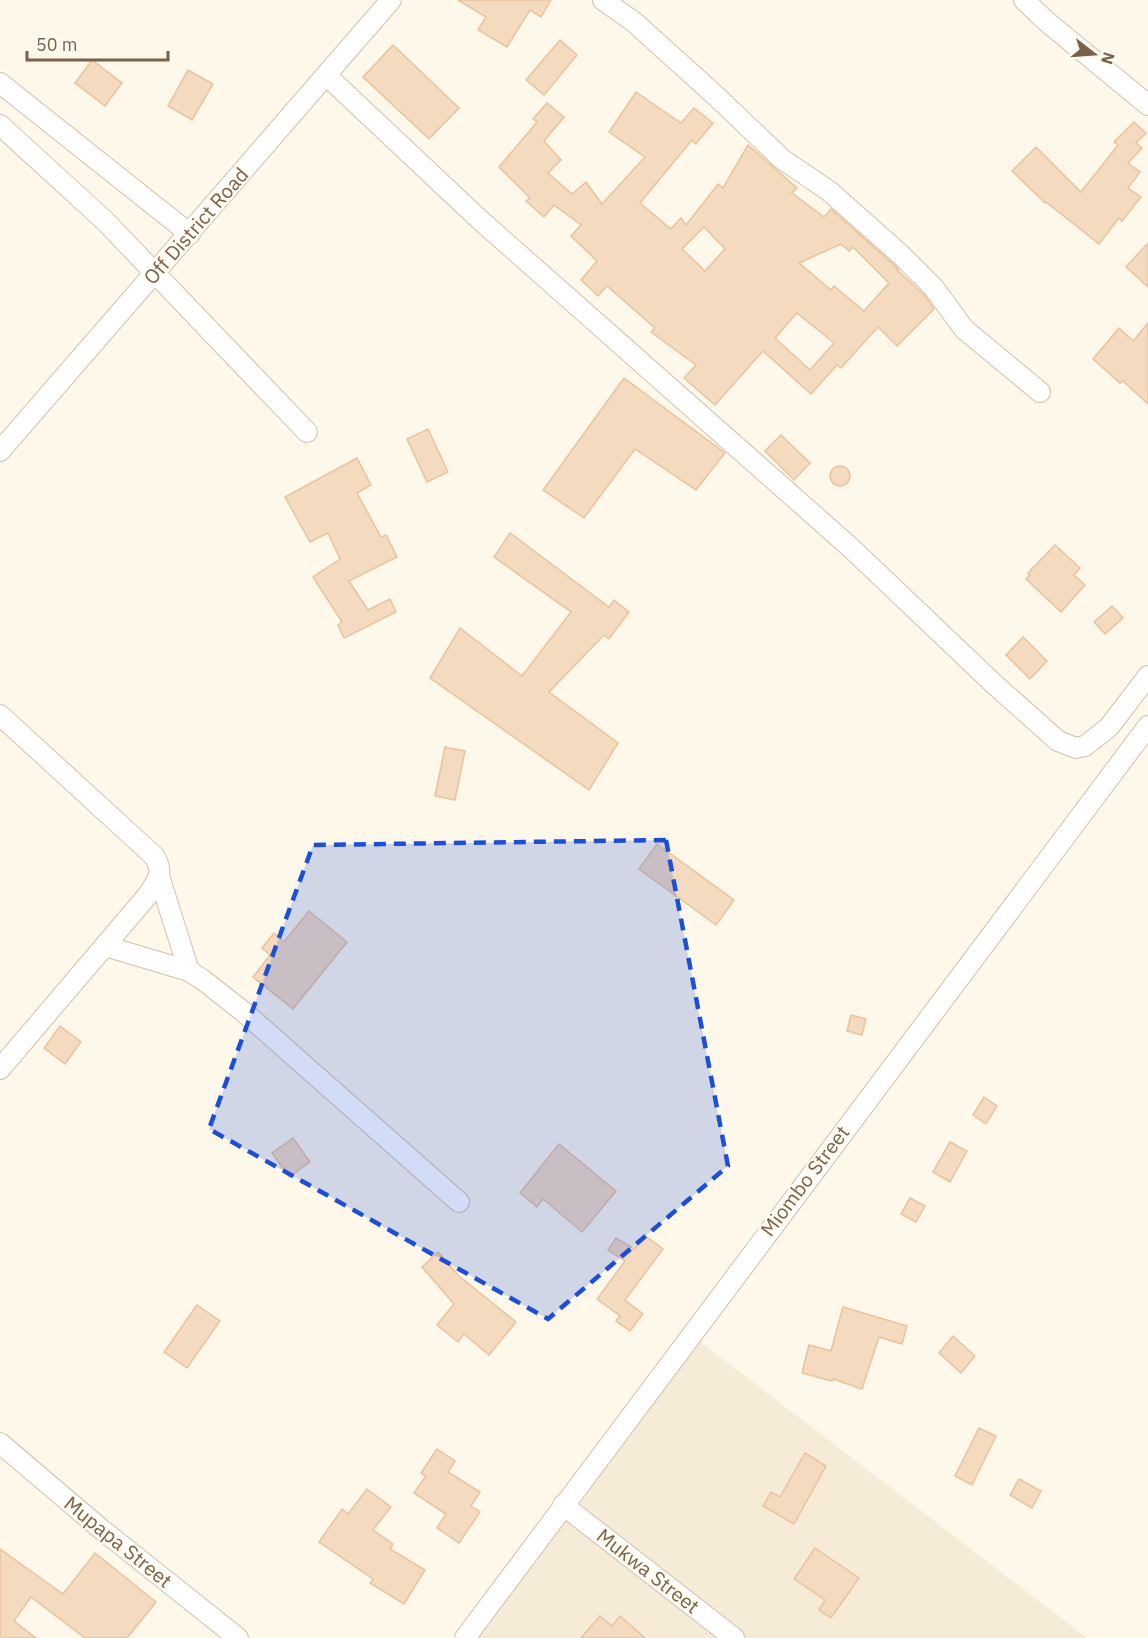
<svg xmlns="http://www.w3.org/2000/svg" width="1148" height="1638" font-family="'IBM Plex Sans',sans-serif">
<rect width="100%" height="100%" fill="#fdf8e9"/>
<path fill="#f6ebd7" d="M 693,1336 L 1087,1638 L 470,1638 Z"/>
<g fill="#f4dabf" stroke="#e8c39e" stroke-width="1.5" fill-rule="evenodd">
<path d="M 458,0 L 551,0 L 541,17 L 530,10 L 507,47 L 478,30 L 486,17 Z"/>
<path d="M 560,40 L 577,55 L 544,95 L 526,80 Z"/>
<path d="M 393,45 L 459,108 L 429,139 L 363,77 Z"/>
<path d="M 92,60 L 122,83 L 105,106 L 75,83 Z"/>
<path d="M 188,70 L 213,84 L 192,120 L 168,106 Z"/>
<path d="M 636,92 L 681,123 L 694,108 L 713,123 L 696,144 L 692,140 L 640,203 L 671,229 L 681,218 L 686,225 L 718,184 L 723,188 L 748,145 L 797,188 L 792,193 L 824,217 L 831,209 L 892,263 L 898,269 L 897,270 L 925,296 L 934,309 L 897,346 L 878,327 L 841,368 L 837,365 L 811,394 L 763,351 L 715,405 L 684,378 L 696,365 L 651,332 L 655,328 L 607,286 L 598,296 L 581,280 L 597,261 L 571,236 L 581,225 L 554,205 L 544,217 L 526,201 L 530,198 L 499,167 L 537,122 L 533,119 L 547,103 L 564,117 L 544,141 L 561,160 L 548,173 L 572,194 L 586,182 L 602,204 L 645,157 L 609,132 ZM 704,227 L 725,249 L 705,271 L 682,249 ZM 841,244 L 849,251 L 853,247 L 889,283 L 864,311 L 834,286 L 831,290 L 799,263 ZM 797,313 L 834,343 L 810,370 L 775,338 Z"/>
<path d="M 1134,122 L 1146,133 L 1136,143 L 1142,148 L 1128,163 L 1140,172 L 1128,188 L 1141,197 L 1122,221 L 1119,218 L 1099,244 L 1046,202 L 1045,203 L 1012,171 L 1036,147 L 1081,192 L 1118,145 L 1114,142 Z"/>
<path d="M 1148,243 L 1148,287 L 1126,267 Z"/>
<path d="M 1148,323 L 1148,404 L 1123,381 L 1120,383 L 1093,359 L 1119,328 L 1133,341 Z"/>
<path d="M 624,378 L 725,453 L 696,490 L 635,449 L 584,518 L 543,490 Z"/>
<path d="M 428,429 L 448,472 L 427,482 L 407,439 Z"/>
<path d="M 781,435 L 810,463 L 794,480 L 765,451 Z"/>
<path d="M 357,458 L 371,485 L 357,493 L 381,537 L 386,535 L 397,557 L 349,581 L 368,610 L 390,599 L 396,612 L 344,638 L 338,625 L 342,622 L 313,577 L 340,559 L 328,533 L 310,542 L 285,497 Z"/>
<circle cx="840" cy="476" r="10"/>
<path d="M 510,533 L 609,607 L 614,600 L 629,612 L 609,639 L 604,635 L 549,692 L 618,743 L 589,790 L 430,678 L 460,628 L 522,676 L 571,612 L 494,557 Z"/>
<path d="M 1055,545 L 1080,568 L 1074,575 L 1085,585 L 1061,612 L 1026,579 L 1030,575 L 1028,573 Z"/>
<path d="M 1112,606 L 1123,618 L 1105,634 L 1094,622 Z"/>
<path d="M 1023,637 L 1047,661 L 1030,679 L 1006,655 Z"/>
<path d="M 445,747 L 465,751 L 455,800 L 435,796 Z"/>
<path d="M 657,844 L 734,900 L 716,925 L 639,869 Z"/>
<path d="M 309,911 L 347,942 L 293,1009 L 253,977 L 270,955 L 262,948 L 274,933 L 284,942 Z"/>
<path d="M 851,1015 L 866,1019 L 862,1035 L 847,1031 Z"/>
<path d="M 60,1026 L 81,1042 L 65,1064 L 44,1048 Z"/>
<path d="M 984,1097 L 997,1106 L 986,1124 L 973,1115 Z"/>
<path d="M 293,1138 L 310,1162 L 289,1177 L 272,1153 Z"/>
<path d="M 950,1142 L 967,1151 L 950,1182 L 933,1172 Z"/>
<path d="M 559,1144 L 616,1191 L 582,1232 L 543,1199 L 537,1207 L 520,1193 Z"/>
<path d="M 910,1198 L 925,1206 L 916,1222 L 901,1214 Z"/>
<path d="M 644,1235 L 663,1249 L 625,1300 L 643,1314 L 630,1331 L 616,1321 L 620,1316 L 597,1299 L 625,1261 L 608,1250 L 616,1238 L 634,1249 Z"/>
<path d="M 438,1252 L 459,1276 L 516,1322 L 489,1355 L 464,1334 L 458,1342 L 437,1325 L 454,1304 L 422,1267 Z"/>
<path d="M 197,1305 L 220,1321 L 187,1368 L 164,1352 Z"/>
<path d="M 843,1307 L 907,1326 L 902,1344 L 879,1337 L 862,1389 L 833,1379 L 832,1381 L 802,1373 L 809,1345 L 831,1351 Z"/>
<path d="M 953,1336 L 975,1356 L 961,1373 L 939,1353 Z"/>
<path d="M 979,1428 L 996,1436 L 972,1485 L 955,1476 Z"/>
<path d="M 437,1449 L 455,1461 L 448,1472 L 480,1492 L 471,1506 L 480,1512 L 459,1543 L 437,1528 L 446,1514 L 414,1493 L 426,1476 L 421,1473 Z"/>
<path d="M 805,1453 L 826,1466 L 794,1524 L 763,1506 L 771,1492 L 780,1497 Z"/>
<path d="M 1019,1479 L 1041,1491 L 1032,1508 L 1010,1495 Z"/>
<path d="M 367,1489 L 391,1507 L 373,1530 L 393,1544 L 390,1549 L 425,1570 L 404,1604 L 370,1583 L 373,1579 L 319,1542 L 342,1509 L 348,1514 Z"/>
<path d="M 815,1548 L 859,1578 L 831,1618 L 819,1610 L 825,1600 L 794,1579 Z"/>
<path d="M 0,1549 L 63,1594 L 95,1553 L 156,1602 L 127,1638 L 85,1638 L 31,1597 L 14,1621 L 36,1638 L 0,1638 Z"/>
<path d="M 600,1616 L 612,1626 L 620,1616 L 645,1638 L 581,1638 Z"/>
</g>
<g fill="none" stroke-linecap="round" stroke-linejoin="round">
<g stroke="#d1c1ad" stroke-width="22">
<g id="minor">
<path d="M 603,0 L 634,22 L 717,97 L 782,159 L 829,191 L 900,254 L 934,288 L 964,329 L 1040,392"/>
<path d="M 1024,0 L 1046,21 L 1148,105"/>
<path d="M 326,75 L 479,219 L 851,548 L 994,684 L 1058,741 L 1076,748 L 1085,746 L 1109,727 L 1148,676"/>
<path d="M 0,83 L 190,234"/>
<path d="M 0,125 L 105,221 L 307,432"/>
<path d="M 0,451 L 391,0"/>
<path d="M 0,715 L 154,856 C 165,873 157,880 148,895 L 0,1069"/>
<path d="M 159,876 L 189,971"/>
<path d="M 105,946 L 189,971 L 203,980 L 245,1013 L 459,1202"/>
<path d="M 0,1443 L 101,1529 L 238,1638"/>
<path d="M 563,1505 L 734,1638"/>
<path d="M 465,1638 L 1148,726"/>
</g>
</g>
<use href="#minor" stroke="#fff" stroke-width="20"/>
</g>
<path fill="#1d4ed8" fill-opacity="0.2" stroke="#1d4ed8" stroke-width="4.5" stroke-dasharray="12 8" stroke-linejoin="round" d="M 666,840 L 728,1166 L 548,1319 L 209,1129 L 313,845 Z"/>
<g text-anchor="middle" stroke-width="4.5" stroke-linejoin="round" paint-order="stroke">
<g font-size="20" fill="#7a614a" stroke="#fffbf0">
<text transform="translate(196 226) rotate(-49)" y="7">Off District Road</text>
<text transform="translate(805 1181) rotate(-53)" y="7">Miombo Street</text>
<text transform="translate(118 1542) rotate(39)" y="7">Mupapa Street</text>
<text transform="translate(648 1571) rotate(38)" y="7">Mukwa Street</text>
</g>
</g>
<g transform="translate(1094 54) rotate(107)" stroke="#fffbf0" stroke-width="4.5" paint-order="stroke">
<path d="M0-4.5L10 22L0 15L-10 22Z" fill="#7a614a"/>
<text y="-9" font-size="16" font-weight="bold" text-anchor="middle" fill="#7a614a">N</text>
</g>
<path d="M27 51v9h141v-9" fill="none" stroke="#7a614a" stroke-width="3"/>
<text x="36" y="51" font-size="18" fill="#7a614a" stroke="#fffbf0" stroke-width="4.5" paint-order="stroke">50 m</text>
</svg>
